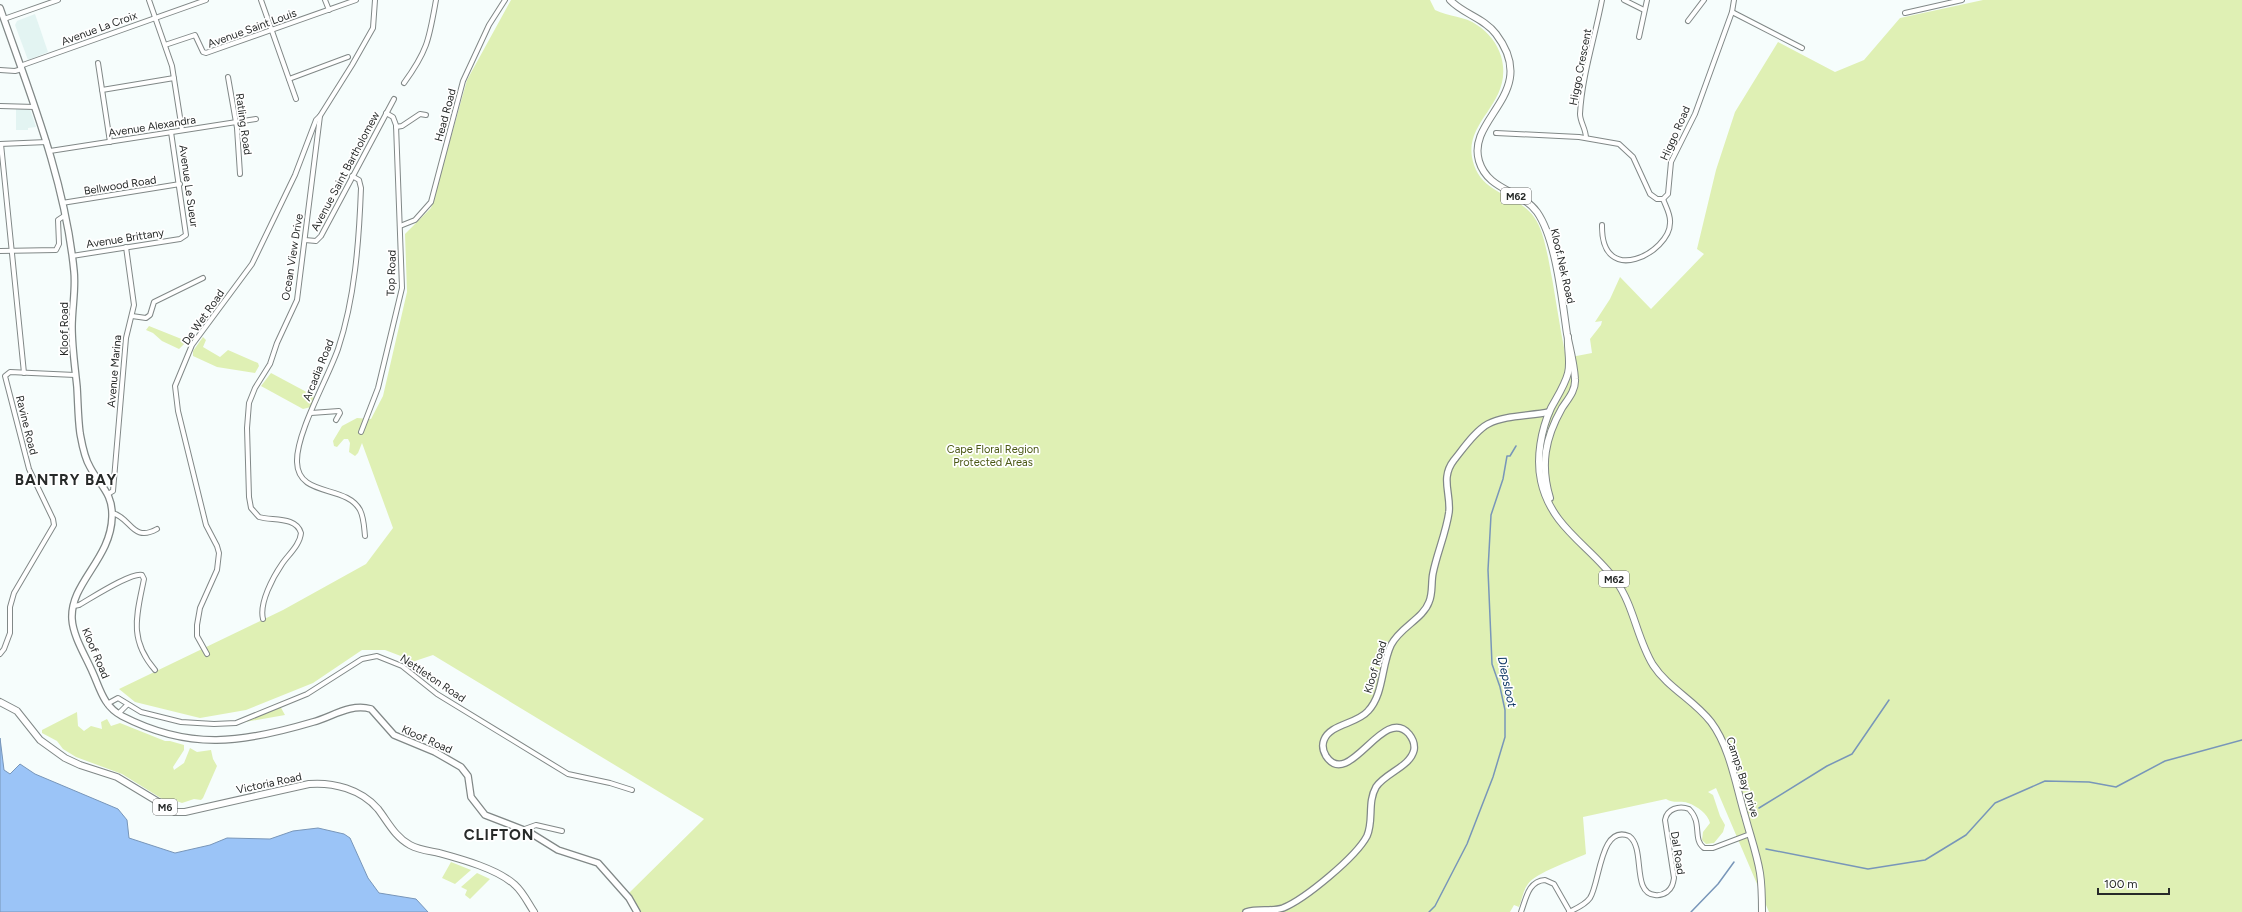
<svg xmlns="http://www.w3.org/2000/svg" width="2242" height="912" font-family="Figtree,sans-serif">
<rect width="100%" height="100%" fill="#f6fdfc"/>
<g fill="#e3f4f2">
<path d="M 35,14 L 48,52 L 28,60 L 15,25 L 17,21 Z"/>
<path d="M 16,109 L 30,109 L 36,127 L 28,128 L 28,130 L 16,130 Z"/>
</g>
<g fill="#dff0b4">
<path d="M 511,0 L 1430,0 L 1435,10 C 1449,17 1465,16 1477,25 C 1488,32 1497,43 1501,56 C 1515,105 1459,121 1474,165 C 1484,195 1518,194 1534,217 C 1542,228 1545,244 1548,257 C 1555,291 1559,325 1566,358 L 1592,353 L 1590,339 L 1601,325 L 1602,321 L 1595,322 L 1610,299 L 1620,277 L 1651,309 L 1704,254 L 1697,249 L 1716,170 L 1735,112 L 1778,42 L 1835,72 L 1864,60 L 1900,18 L 1983,0 L 2242,0 L 2242,912 L 1769,912 L 1716,788 L 1708,792 L 1713,795 L 1720,816 L 1725,825 L 1723,832 L 1714,843 L 1706,844 L 1702,840 L 1703,832 L 1710,823 C 1708,814 1697,806 1688,803 C 1680,800 1674,804 1666,799 L 1583,817 L 1586,854 C 1573,860 1535,873 1528,884 C 1523,890 1522,900 1519,907 L 1514,905 L 1510,912 L 641,912 L 629,893 L 704,819 L 433,655 L 406,664 L 406,658 L 385,650 L 362,650 L 313,683 L 246,710 L 200,718 L 135,702 L 119,689 L 283,610 L 366,564 L 393,528 L 362,443 L 358,453 L 355,456 L 349,452 L 350,443 L 348,439 L 344,439 L 337,447 L 334,446 L 333,441 L 342,426 L 357,418 L 371,419 L 383,396 L 407,292 L 405,234 L 431,208 L 467,80 Z"/>
<path d="M 149,326 L 184,340 L 185,343 L 179,349 L 162,341 L 153,333 L 146,330 Z"/>
<path d="M 203,337 L 206,340 L 203,347 L 220,357 L 228,350 L 258,363 L 259,366 L 255,373 L 217,367 L 193,356 L 193,351 Z"/>
<path d="M 271,373 L 314,396 L 311,407 L 303,409 L 261,386 Z"/>
<path d="M 280,706 L 285,715 L 245,722 Z"/>
<path d="M 77,712 L 78,726 L 84,731 L 91,726 L 102,729 L 101,722 L 107,719 L 111,726 L 120,723 L 165,741 L 170,741 L 184,745 L 184,750 L 173,767 L 174,770 L 184,763 L 190,748 L 197,752 L 211,750 L 213,759 L 217,766 L 203,798 L 201,800 L 194,799 L 182,803 L 171,799 L 164,800 L 122,774 L 76,757 L 63,749 L 57,741 L 42,733 L 42,730 Z"/>
<path d="M 451,862 L 471,870 L 455,884 L 442,878 Z"/>
<path d="M 477,873 L 490,879 L 470,899 L 465,895 L 467,890 L 461,887 Z"/>
</g>
<path fill="#9bc4f7" stroke="#7896b9" d="M 0,738 L 4,770 L 10,774 L 20,764 L 35,774 L 118,809 L 127,820 L 129,838 L 175,853 L 210,845 L 227,838 L 270,839 L 293,831 L 318,828 L 344,834 L 350,838 L 368,878 L 379,893 L 416,899 L 428,912 L 0,912 Z"/>
<g fill="none" stroke-linecap="round" stroke-linejoin="round">
<g stroke="#7896b9" stroke-width="1.5">
<path d="M 1759,808 L 1827,766 L 1852,754 L 1889,700"/>
<path d="M 1766,849 L 1868,869 L 1925,860 L 1966,835 L 1995,803 L 2045,781 L 2089,782 L 2116,787 L 2165,761 L 2242,740"/>
<path d="M 1429,912 L 1435,906 L 1467,844 L 1493,777 L 1505,737 L 1505,710 L 1500,687 L 1492,664 L 1488,570 L 1491,515 L 1503,479 L 1507,456 L 1510,456 L 1516,446"/>
<path d="M 1691,912 L 1718,884 L 1734,862"/>
</g>
<g stroke="#818887" stroke-width="6">
<g id="street">
<path d="M 149,0 L 172,66 L 182,130"/>
<path d="M 261,0 L 296,99"/>
<path d="M 325,0 L 329,10"/>
<path d="M 1624,0 L 1644,10"/>
<path d="M 1732,12 L 1802,48"/>
<path d="M 1905,13 L 1962,0"/>
<path d="M 4,19 L 58,0"/>
<path d="M 1688,21 L 1704,0"/>
<path d="M 1639,37 L 1647,0"/>
<path d="M 165,45 L 195,35 L 203,52 L 206,53 L 356,0"/>
<path d="M 98,63 L 110,142"/>
<path d="M 20,66 L 206,0"/>
<path d="M 0,70 L 15,71 L 22,69"/>
<path d="M 228,77 L 237,128 L 240,174"/>
<path d="M 289,79 L 348,57"/>
<path d="M 404,83 C 428,50 429,39 436,0"/>
<path d="M 102,90 L 174,78"/>
<path d="M 0,106 L 35,107"/>
<path d="M 396,127 L 402,126 L 420,114 L 426,115"/>
<path d="M 1496,133 L 1579,137 L 1619,144 L 1633,157 L 1650,194 L 1657,199 L 1663,199 L 1668,194 L 1671,162 L 1695,114 L 1732,12 L 1734,0"/>
<path d="M 1586,138 C 1586,129 1580,122 1580,114 C 1582,76 1595,37 1602,0"/>
<path d="M 0,144 L 47,142"/>
<path d="M 1,144 L 24,373"/>
<path d="M 50,151 L 256,119"/>
<path d="M 352,176 L 359,180 L 361,188 C 359,241 355,298 338,349 C 328,378 296,433 297,462 C 298,498 346,484 360,510 C 364,518 364,527 365,536"/>
<path d="M 62,203 L 180,184"/>
<path d="M 1602,225 C 1601,289 1670,252 1670,223 C 1671,215 1666,207 1663,199"/>
<path d="M 400,226 L 415,220 L 431,202 L 463,81 L 489,25 L 505,0"/>
<path d="M 305,240 L 316,241 L 321,236 L 394,99"/>
<path d="M 0,251 L 56,250 L 59,244 L 58,220 L 64,216"/>
<path d="M 72,256 L 180,239 L 186,235 L 171,132"/>
<path d="M 132,316 L 146,318 L 150,315 L 154,302 L 203,278"/>
<path d="M 311,413 L 339,411 L 340,413 L 336,420"/>
<path d="M 361,432 L 378,388 L 402,288 L 396,125 L 393,117 L 386,113"/>
<path d="M 108,494 L 113,491 L 126,338 L 134,305 L 126,247"/>
<path d="M 112,513 C 131,517 132,543 157,529"/>
<path d="M 74,606 L 79,605 C 90,599 131,572 142,575 L 144,579 C 137,614 128,639 155,670"/>
<path d="M 263,619 C 259,603 273,577 282,564 C 288,555 300,545 301,533 C 296,516 272,521 259,517 L 251,508 L 249,497 L 247,428 L 249,403 L 255,388 L 270,364 L 277,343 L 297,300 L 320,116 L 352,65 L 373,28 L 375,0"/>
<path d="M 0,654 L 4,649 L 10,633 L 10,607 L 14,593 L 54,525 L 53,519 L 29,469 L 5,376 L 10,372 L 75,375"/>
<path d="M 207,654 L 197,636 L 197,625 L 200,608 L 217,570 L 219,553 L 217,546 L 206,525 L 178,411 L 175,386 L 192,345 L 252,264 L 295,175 L 316,120 L 320,116"/>
<path d="M 107,704 L 118,698 L 141,712 L 181,722 L 214,724 L 236,723 L 307,694 L 362,659 L 377,656 L 402,666 L 437,694 L 568,774 L 610,783 L 632,790"/>
<path d="M 118,714 L 127,705"/>
<path d="M 522,830 L 536,825 L 562,831"/>
<path d="M 1521,912 C 1526,899 1528,881 1545,880 L 1554,884 L 1570,912"/>
<path d="M 1569,912 C 1577,908 1585,905 1590,898 C 1600,883 1600,824 1629,836 C 1646,848 1631,893 1655,895 C 1660,896 1664,894 1667,892 C 1672,888 1673,884 1674,878 L 1665,820 C 1667,809 1679,805 1689,809 C 1703,823 1692,839 1704,848 L 1713,848 L 1750,834"/>
</g>
</g>
<g stroke="#818887" stroke-width="8">
<g id="secondary">
<path d="M 0,8 C 30,94 65,180 74,271 C 76,289 72,308 72,327 C 72,347 75,367 77,387 C 78,403 78,418 80,433 C 82,444 84,457 90,467 C 100,486 113,493 112,517 C 111,559 70,583 72,619 C 73,636 85,655 92,671 C 100,688 103,706 122,716 C 190,751 242,743 313,722 C 332,717 350,703 371,709 L 394,735 L 435,752 L 461,767 L 468,776 L 471,797 L 485,815 L 529,832 L 558,850 L 598,863 L 629,898 L 637,912"/>
<path d="M 1246,912 C 1258,908 1271,912 1283,908 C 1305,899 1356,857 1367,836 C 1374,820 1367,803 1376,787 C 1385,773 1410,767 1414,750 C 1415,744 1413,739 1409,734 C 1383,704 1349,791 1326,756 C 1323,751 1322,745 1324,740 C 1330,724 1357,724 1368,711 C 1384,694 1381,666 1391,645 C 1400,627 1423,619 1429,602 C 1433,593 1431,582 1433,573 C 1437,553 1446,533 1449,512 C 1451,493 1440,478 1454,460 C 1463,449 1475,431 1488,424 C 1505,415 1530,416 1549,412"/>
</g>
</g>
<g stroke="#818887" stroke-width="8">
<g id="primary">
<path d="M 1450,0 C 1463,14 1484,18 1496,34 C 1541,93 1466,118 1479,161 C 1488,191 1521,190 1537,212 C 1556,239 1562,300 1567,334 C 1570,349 1574,363 1575,379 C 1576,390 1568,399 1562,408 C 1545,438 1540,465 1550,498"/>
<path d="M 1568,337 C 1567,348 1571,362 1568,373 C 1565,385 1557,397 1551,408 C 1541,430 1536,458 1541,481 C 1551,528 1591,546 1616,581 C 1634,606 1637,639 1653,665 C 1668,688 1694,700 1711,722 C 1730,747 1736,786 1745,816 C 1750,835 1757,854 1760,873 C 1762,886 1762,899 1762,912"/>
<path d="M 0,702 L 17,711 L 40,740 L 65,758 L 80,765 L 117,777 L 175,812 L 185,812 L 309,784 C 333,782 361,789 378,809 C 388,822 395,837 410,845 C 419,850 430,851 439,853 C 461,859 498,869 515,885 C 523,892 528,903 534,912"/>
</g>
</g>
<use href="#street" stroke="#fff" stroke-width="4"/>
<use href="#secondary" stroke="#fff" stroke-width="5.5"/>
<use href="#primary" stroke="#fff" stroke-width="6"/>
</g>
<g text-anchor="middle" stroke-width="3.5" stroke-linejoin="round" paint-order="stroke">
<g fill="#fff" stroke="#686a69" stroke-width="1">
<rect x="1501" y="188" width="30" height="16" rx="3"/>
<rect x="1599" y="571" width="30" height="16" rx="3"/>
<rect x="153" y="799" width="24" height="16" rx="3"/>
</g>
<g font-size="10" font-weight="bold" fill="#272a29">
<text x="1516" y="200">M62</text>
<text x="1614" y="583">M62</text>
<text x="165" y="811">M6</text>
</g>
<g font-size="11" fill="#272a29" stroke="#fff">
<text transform="translate(99 28) rotate(-20)" y="4">Avenue La Croix</text>
<text transform="translate(252 28) rotate(-20)" y="4">Avenue Saint Louis</text>
<text transform="translate(1580 67) rotate(-79)" y="4">Higgo Crescent</text>
<text transform="translate(445 115) rotate(-75)" y="4">Head Road</text>
<text transform="translate(244 124) rotate(82)" y="4">Ratling Road</text>
<text transform="translate(152 126) rotate(-9)" y="4">Avenue Alexandra</text>
<text transform="translate(1675 133) rotate(-66)" y="4">Higgo Road</text>
<text transform="translate(345 171) rotate(-62)" y="4">Avenue Saint Bartholomew</text>
<text transform="translate(120 185) rotate(-9)" y="4">Bellwood Road</text>
<text transform="translate(189 186) rotate(82)" y="4">Avenue Le Sueur</text>
<text transform="translate(125 238) rotate(-9)" y="4">Avenue Brittany</text>
<text transform="translate(292 257) rotate(-81)" y="4">Ocean View Drive</text>
<text transform="translate(1563 266) rotate(77)" y="4">Kloof Nek Road</text>
<text transform="translate(391 273) rotate(-88)" y="4">Top Road</text>
<text transform="translate(203 317) rotate(-55)" y="4">De Wet Road</text>
<text transform="translate(64 329) rotate(-90)" y="4">Kloof Road</text>
<text transform="translate(318 370) rotate(-68)" y="4">Arcadia Road</text>
<text transform="translate(114 371) rotate(-85)" y="4">Avenue Marina</text>
<text transform="translate(27 425) rotate(76)" y="4">Ravine Road</text>
<text transform="translate(96 653) rotate(67)" y="4">Kloof Road</text>
<text transform="translate(1375 667) rotate(-73)" y="4">Kloof Road</text>
<text transform="translate(433 678) rotate(34)" y="4">Nettleton Road</text>
<text transform="translate(427 739) rotate(24)" y="4">Kloof Road</text>
<text transform="translate(1743 777) rotate(72)" y="4">Camps Bay Drive</text>
<text transform="translate(269 783) rotate(-12)" y="4">Victoria Road</text>
<text transform="translate(1678 853) rotate(81)" y="4">Dal Road</text>
</g>
<g font-size="11" fill="#4a5814" stroke="#fff">
<text x="993" y="453">Cape Floral Region<tspan x="993" dy="13">Protected Areas</tspan></text>
</g>
<g font-size="12" font-style="italic" fill="#093360" stroke="#fff">
<text transform="translate(1507 682) rotate(78)" y="4">Diepsloot</text>
</g>
<g font-size="15" font-weight="bold" letter-spacing="1" fill="#272a29" stroke="#fff">
<text x="66" y="485">BANTRY BAY</text>
<text x="499" y="840">CLIFTON</text>
</g>
</g>
<path d="M2098 888v6h71v-6" fill="none" stroke="#272a29" stroke-width="2"/>
<text x="2104" y="888" font-size="12" fill="#272a29" stroke="#ffffff" stroke-width="3" paint-order="stroke">100 m</text>
</svg>
